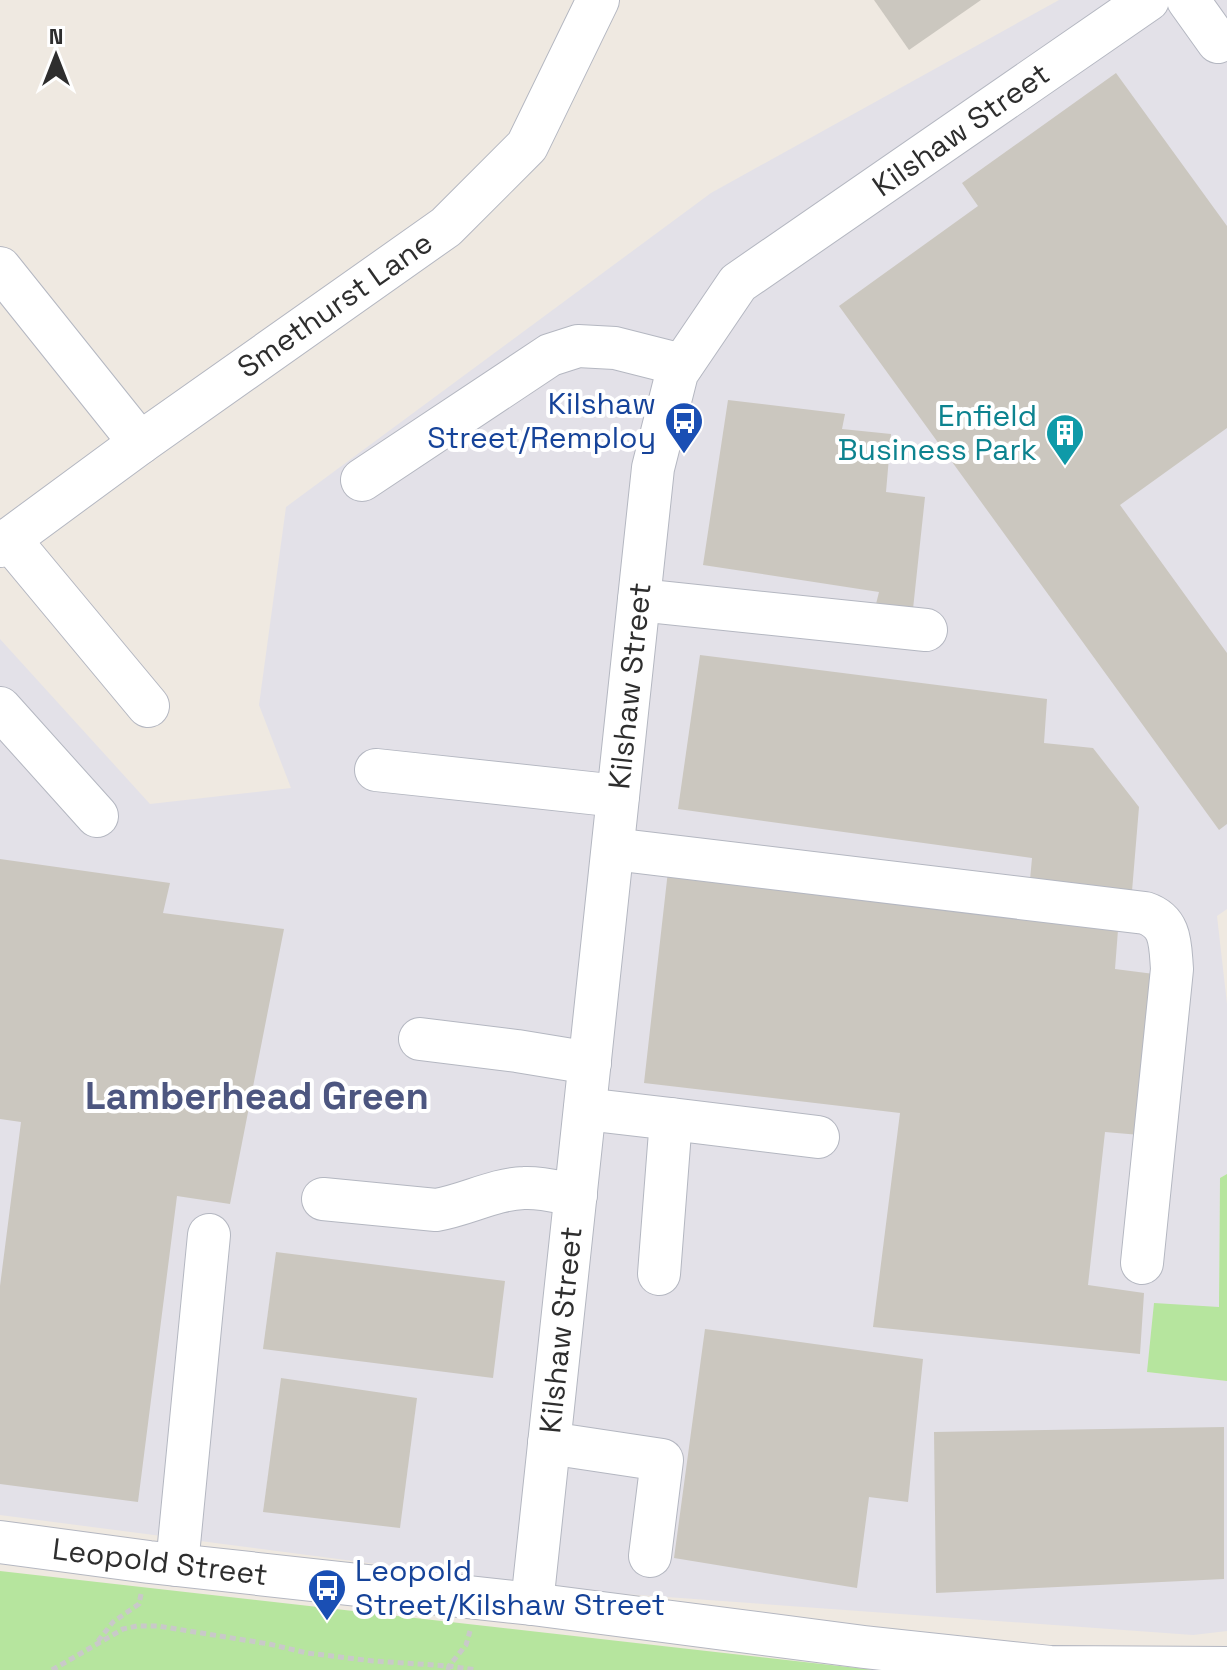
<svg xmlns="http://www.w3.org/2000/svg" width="1227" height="1670" font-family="'Space Grotesk',sans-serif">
<rect width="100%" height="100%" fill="#efe9e1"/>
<path fill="#e3e1e8" d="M 1059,0 L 1227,0 L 1227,909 L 1217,916 L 1227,1004 L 1227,1174 L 1220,1178 L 1219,1307 L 1148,1372 L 1227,1381 L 1227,1631 L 1193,1635 L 583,1591 L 0,1515 L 0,639 L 150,804 L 291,788 L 259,705 L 286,507 L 711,193 Z"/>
<g fill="#b6e59e">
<path d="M 1227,1174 L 1227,1381 L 1147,1372 L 1154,1303 L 1219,1307 L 1220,1178 Z"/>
<path d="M 0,1571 L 875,1670 L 0,1670 Z"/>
</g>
<g fill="#cbc7bf">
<path d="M 874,0 L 981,0 L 909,50 Z"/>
<path d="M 1116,73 L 1227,226 L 1227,428 L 1120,505 L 1227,653 L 1227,824 L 1219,830 L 839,306 L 978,206 L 962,183 Z"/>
<path d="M 728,400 L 845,414 L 842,429 L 891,434 L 886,492 L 925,497 L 913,609 L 876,604 L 879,592 L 703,565 Z"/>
<path d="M 700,655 L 1047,699 L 1044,743 L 1093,748 L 1139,807 L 1132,891 L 1030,880 L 1032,858 L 678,809 Z"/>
<path d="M 0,859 L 170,883 L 163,913 L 284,929 L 230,1204 L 177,1196 L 138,1502 L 0,1484 L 0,1286 L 21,1122 L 0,1119 Z"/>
<path d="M 668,871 L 1118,930 L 1115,969 L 1154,974 L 1140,1135 L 1105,1132 L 1088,1285 L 1144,1293 L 1140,1354 L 873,1327 L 900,1113 L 644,1083 Z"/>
<path d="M 276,1252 L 505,1281 L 493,1378 L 263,1349 Z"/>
<path d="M 705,1329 L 923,1359 L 908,1502 L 869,1497 L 857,1588 L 674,1558 Z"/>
<path d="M 281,1378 L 417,1398 L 400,1528 L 263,1512 Z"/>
<path d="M 1224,1427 L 1224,1579 L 936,1593 L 934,1432 Z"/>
</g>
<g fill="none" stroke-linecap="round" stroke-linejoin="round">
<g stroke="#b4b7c1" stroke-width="44">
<g id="minor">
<path d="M 1188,0 L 1218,42"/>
<path d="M 0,268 L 140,443"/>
<path d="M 362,480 L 550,355 L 578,346 L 615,348 L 682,365"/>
<path d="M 9,539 L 148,706"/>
<path d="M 0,546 L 140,443 L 446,227 L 527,146 L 598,0"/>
<path d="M 639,600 L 926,630"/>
<path d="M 0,708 L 97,816"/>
<path d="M 376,770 L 618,796"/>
<path d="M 613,849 L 1145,913 C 1172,922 1170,945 1172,969 L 1142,1263"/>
<path d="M 420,1039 L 517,1051 L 590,1063"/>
<path d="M 585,1109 L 671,1119 L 659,1274"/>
<path d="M 671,1119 L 818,1137"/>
<path d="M 323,1199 L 436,1210 C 466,1205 494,1189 524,1188 C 541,1187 559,1192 576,1195"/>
<path d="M 549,1443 L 662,1460 L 650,1556"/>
<path d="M 0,1542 L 149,1562 L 532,1604 L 864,1647 L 1050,1667 L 1227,1668"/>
<path d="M 177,1565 L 209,1235"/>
<path d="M 532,1604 L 653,468 L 677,373 L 738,283 L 1148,0"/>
</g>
</g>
<g stroke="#c9c9c9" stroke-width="5" stroke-dasharray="6 4" stroke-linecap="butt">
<path d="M 98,1641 L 113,1622 L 139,1604 L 141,1594"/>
<path d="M 52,1670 L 123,1629 L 137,1626 L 158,1626 L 269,1644 L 307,1653 L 373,1661 L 449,1666 L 476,1670"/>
<path d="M 448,1670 L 449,1666 L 466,1645 L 470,1631"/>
</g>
<use href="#minor" stroke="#fff" stroke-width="42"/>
</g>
<defs>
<g id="bus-pin" transform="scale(2)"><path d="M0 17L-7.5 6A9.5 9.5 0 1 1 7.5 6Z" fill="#1a4fb4" stroke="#fff"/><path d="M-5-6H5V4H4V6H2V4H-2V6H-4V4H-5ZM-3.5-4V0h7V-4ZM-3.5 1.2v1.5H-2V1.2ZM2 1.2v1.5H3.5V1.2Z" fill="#fff"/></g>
<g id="building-pin" transform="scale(2)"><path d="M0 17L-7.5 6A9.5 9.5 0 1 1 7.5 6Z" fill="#0f9aa8" stroke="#fff"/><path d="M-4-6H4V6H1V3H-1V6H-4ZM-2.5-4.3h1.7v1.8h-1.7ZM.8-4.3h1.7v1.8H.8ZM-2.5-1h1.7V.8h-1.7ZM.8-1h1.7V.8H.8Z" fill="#fff"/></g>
</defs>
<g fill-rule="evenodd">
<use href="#bus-pin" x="684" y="421"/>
<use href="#building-pin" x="1065" y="433"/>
<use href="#bus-pin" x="327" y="1588"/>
</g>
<g text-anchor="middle" stroke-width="8" stroke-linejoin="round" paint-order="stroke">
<g font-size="30" fill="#2e2e2e" stroke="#fff">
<text transform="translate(961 130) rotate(-35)" y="10">Kilshaw Street</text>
<text transform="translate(335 305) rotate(-35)" y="10">Smethurst Lane</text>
<text transform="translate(630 686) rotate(-84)" y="10">Kilshaw Street</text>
<text transform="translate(561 1330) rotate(-84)" y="10">Kilshaw Street</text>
<text transform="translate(160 1562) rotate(7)" y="10">Leopold Street</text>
</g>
<g font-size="30" fill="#164399" stroke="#fff" text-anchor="end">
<text x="656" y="414">Kilshaw<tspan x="656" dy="34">Street/Remploy</tspan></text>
<text x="355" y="1581" text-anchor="start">Leopold<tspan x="355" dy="34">Street/Kilshaw Street</tspan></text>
</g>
<g font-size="30" fill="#0d838f" stroke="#fff" text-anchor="end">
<text x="1037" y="426">Enfield<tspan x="1037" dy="34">Business Park</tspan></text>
</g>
<g font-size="38" font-weight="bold" fill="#4d5680" stroke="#fff">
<text x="257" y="1109">Lamberhead Green</text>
</g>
</g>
<g transform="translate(56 56)" stroke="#ffffff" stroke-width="6" paint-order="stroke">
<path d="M0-6L14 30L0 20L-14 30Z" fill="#2e2e2e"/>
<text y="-12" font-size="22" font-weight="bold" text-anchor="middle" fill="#2e2e2e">N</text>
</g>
</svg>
